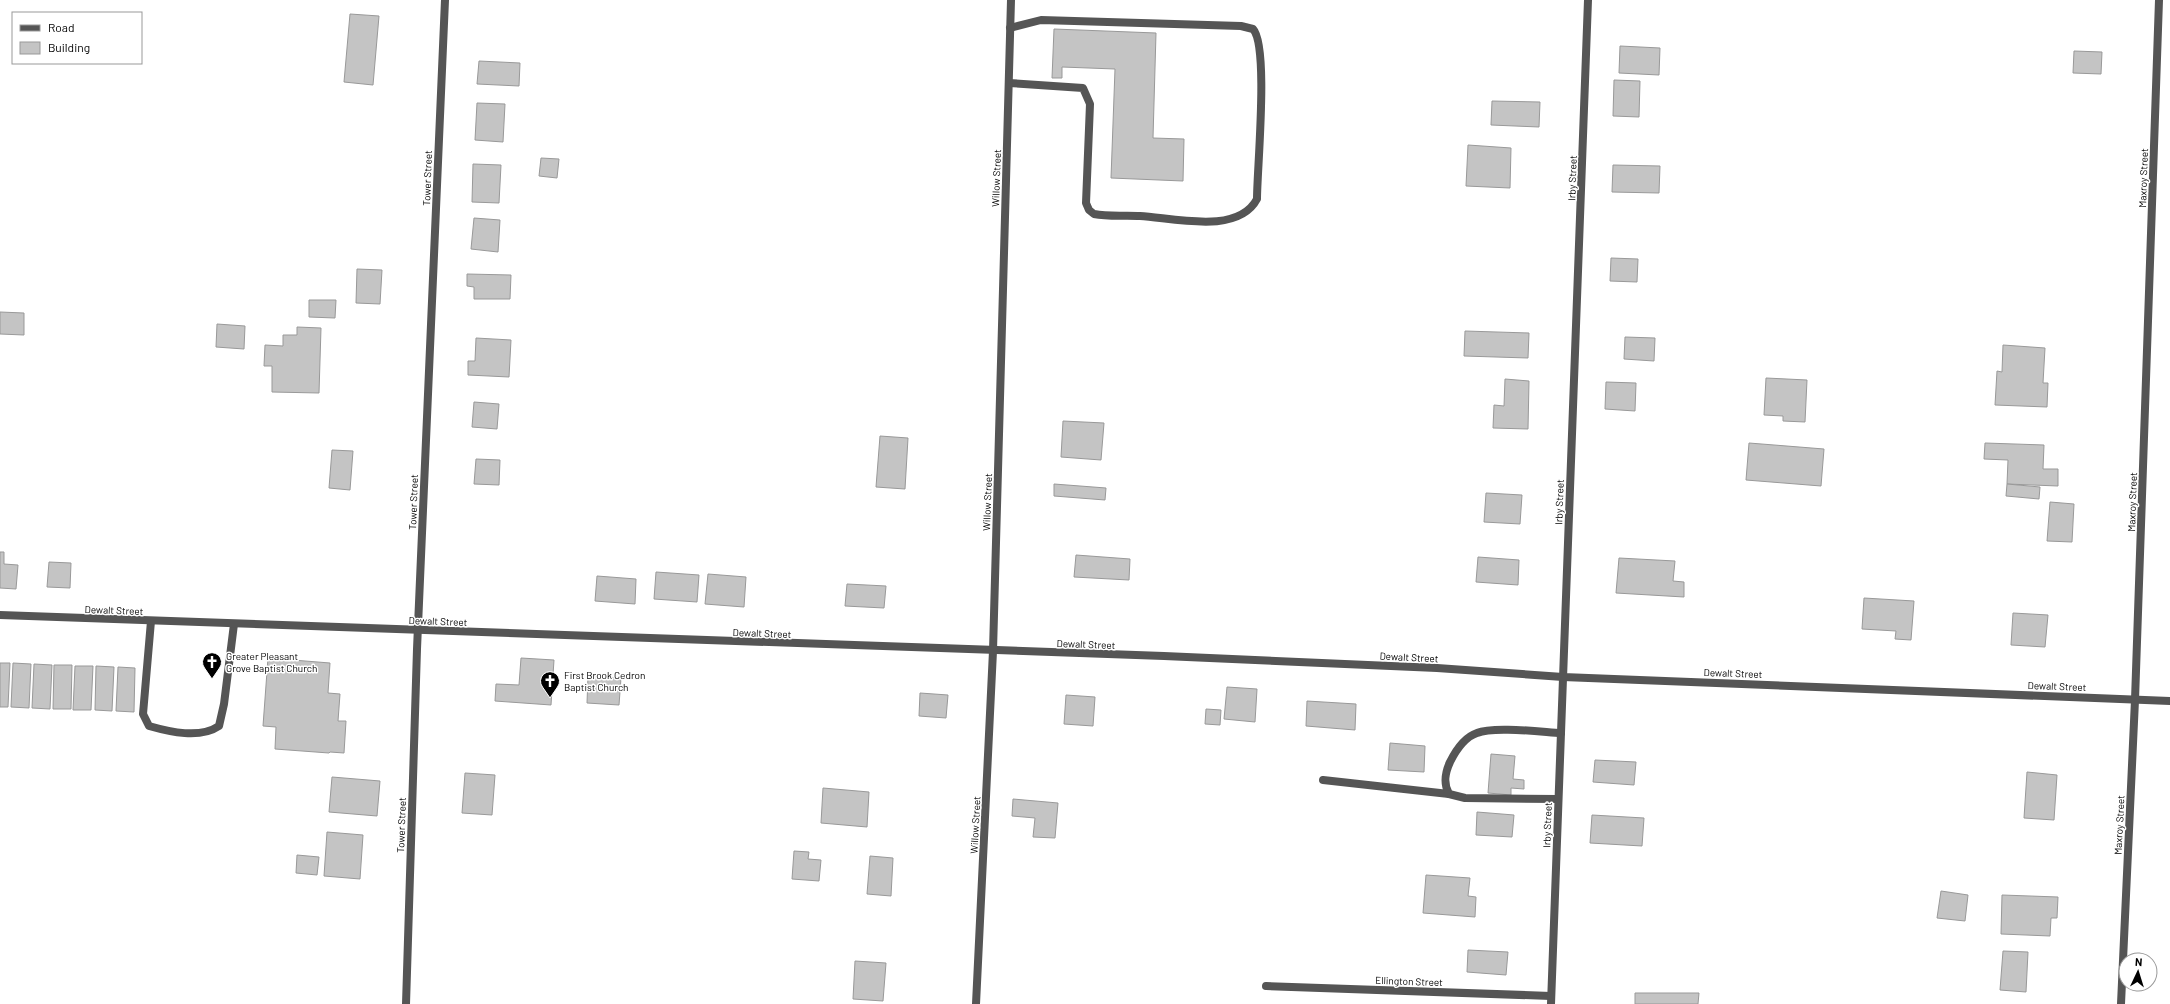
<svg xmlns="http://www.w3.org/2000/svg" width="2170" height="1004" font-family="Barlow,sans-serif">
<rect width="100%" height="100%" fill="#fff"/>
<g fill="#c4c4c4" stroke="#999">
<path d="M 350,14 L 379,16 L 373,85 L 344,82 Z"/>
<path d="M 1054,29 L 1156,33 L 1153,138 L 1184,139 L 1183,181 L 1111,178 L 1115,69 L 1062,67 L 1062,78 L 1052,78 Z"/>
<path d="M 1620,46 L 1660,48 L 1659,75 L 1619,73 Z"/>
<path d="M 2074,51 L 2102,52 L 2101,74 L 2073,73 Z"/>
<path d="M 479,61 L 520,63 L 519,86 L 477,84 Z"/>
<path d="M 1614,80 L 1640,81 L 1639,117 L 1613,116 Z"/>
<path d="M 1492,101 L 1540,102 L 1539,127 L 1491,125 Z"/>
<path d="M 477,103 L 505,104 L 503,142 L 475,140 Z"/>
<path d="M 1468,145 L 1511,148 L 1510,188 L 1466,186 Z"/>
<path d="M 541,158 L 559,159 L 557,178 L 539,176 Z"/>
<path d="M 473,164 L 501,165 L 499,203 L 472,202 Z"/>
<path d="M 1613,165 L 1660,166 L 1659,193 L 1612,192 Z"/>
<path d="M 474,218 L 500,220 L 498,252 L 471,249 Z"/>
<path d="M 1611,258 L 1638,259 L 1637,282 L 1610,281 Z"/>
<path d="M 357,269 L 382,270 L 380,304 L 356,303 Z"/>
<path d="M 467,274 L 511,275 L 510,299 L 474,299 L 474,287 L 467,286 Z"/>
<path d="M 309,300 L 336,300 L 335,318 L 309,317 Z"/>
<path d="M 0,312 L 24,313 L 24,335 L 0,334 Z"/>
<path d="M 217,324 L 245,326 L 244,349 L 216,347 Z"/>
<path d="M 297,327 L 321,328 L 319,393 L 272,392 L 272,366 L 264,366 L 265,345 L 283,346 L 283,335 L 297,335 Z"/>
<path d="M 1465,331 L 1529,333 L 1528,358 L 1464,356 Z"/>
<path d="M 1625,337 L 1655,338 L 1654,361 L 1624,359 Z"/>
<path d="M 476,338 L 511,340 L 509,377 L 468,375 L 468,361 L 475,361 Z"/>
<path d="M 2003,345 L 2045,348 L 2043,383 L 2048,383 L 2047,407 L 1995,405 L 1997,371 L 2002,372 Z"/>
<path d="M 1766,378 L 1807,380 L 1805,422 L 1783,421 L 1783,416 L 1764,415 Z"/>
<path d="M 1505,379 L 1529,381 L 1528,429 L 1493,428 L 1494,405 L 1504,406 Z"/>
<path d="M 1606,382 L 1636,383 L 1635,411 L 1605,409 Z"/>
<path d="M 474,402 L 499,404 L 497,429 L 472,427 Z"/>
<path d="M 1063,421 L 1104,423 L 1101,460 L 1061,457 Z"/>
<path d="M 880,436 L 908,438 L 905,489 L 876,487 Z"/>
<path d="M 1749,443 L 1824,449 L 1821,486 L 1746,480 Z"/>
<path d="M 1985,443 L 2044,445 L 2043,469 L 2058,469 L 2058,486 L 2007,484 L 2008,460 L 1984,459 Z"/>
<path d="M 332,450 L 353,451 L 350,490 L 329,488 Z"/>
<path d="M 476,459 L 500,460 L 499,485 L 474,484 Z"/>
<path d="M 1054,484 L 1106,488 L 1105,500 L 1054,496 Z"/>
<path d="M 2007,484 L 2040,487 L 2039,499 L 2006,496 Z"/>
<path d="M 1486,493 L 1522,495 L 1520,524 L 1484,522 Z"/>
<path d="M 2050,502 L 2074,504 L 2072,542 L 2047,541 Z"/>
<path d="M 0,552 L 4,552 L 4,564 L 18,565 L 16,589 L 0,588 Z"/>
<path d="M 1076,555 L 1130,559 L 1129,580 L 1074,577 Z"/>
<path d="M 1478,557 L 1519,560 L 1518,585 L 1476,582 Z"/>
<path d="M 1619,558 L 1675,561 L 1673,581 L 1684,582 L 1684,597 L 1616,593 Z"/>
<path d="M 49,562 L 71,563 L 70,588 L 47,587 Z"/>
<path d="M 656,572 L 699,575 L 697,602 L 654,599 Z"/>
<path d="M 708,574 L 746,577 L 744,607 L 705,604 Z"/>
<path d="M 597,576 L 636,579 L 635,604 L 595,601 Z"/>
<path d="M 847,584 L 886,586 L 884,608 L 845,606 Z"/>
<path d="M 1864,598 L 1914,601 L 1911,640 L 1895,639 L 1896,631 L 1862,629 Z"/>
<path d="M 2013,613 L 2048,615 L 2045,647 L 2011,645 Z"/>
<path d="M 268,658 L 330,663 L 328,693 L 340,694 L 338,721 L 346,721 L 344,753 L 330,752 L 329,753 L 275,749 L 276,727 L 263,726 Z"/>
<path d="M 521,658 L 554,660 L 551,705 L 495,701 L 496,684 L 519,685 Z"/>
<path d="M 0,663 L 10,663 L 8,707 L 0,707 Z"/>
<path d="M 13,663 L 31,664 L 29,708 L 11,707 Z"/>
<path d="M 34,664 L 52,665 L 50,709 L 32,708 Z"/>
<path d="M 54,665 L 72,665 L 71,709 L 53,709 Z"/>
<path d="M 75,666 L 93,666 L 91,710 L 73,710 Z"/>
<path d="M 96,666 L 114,667 L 112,711 L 95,710 Z"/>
<path d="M 118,667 L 135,668 L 134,712 L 116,711 Z"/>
<path d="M 588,676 L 621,678 L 619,705 L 587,703 Z"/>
<path d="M 1227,687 L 1257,689 L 1255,722 L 1224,719 Z"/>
<path d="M 920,693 L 948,695 L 946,718 L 919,716 Z"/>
<path d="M 1066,695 L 1095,697 L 1093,726 L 1064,724 Z"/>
<path d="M 1307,701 L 1356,704 L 1355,730 L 1306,726 Z"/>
<path d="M 1206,709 L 1221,710 L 1220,725 L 1205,724 Z"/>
<path d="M 1390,743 L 1425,746 L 1424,772 L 1388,770 Z"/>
<path d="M 1491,754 L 1515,756 L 1513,779 L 1524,780 L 1524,789 L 1511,788 L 1511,795 L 1488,793 Z"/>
<path d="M 1595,760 L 1636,762 L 1634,785 L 1593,782 Z"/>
<path d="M 2027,772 L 2057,775 L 2054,820 L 2024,818 Z"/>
<path d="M 465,773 L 495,775 L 492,815 L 462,813 Z"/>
<path d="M 332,777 L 380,781 L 377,816 L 329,812 Z"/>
<path d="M 823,788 L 869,792 L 867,827 L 821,823 Z"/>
<path d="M 1013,799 L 1058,803 L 1055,838 L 1033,837 L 1035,818 L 1012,816 Z"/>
<path d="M 1477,812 L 1514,815 L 1512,837 L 1476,835 Z"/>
<path d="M 1592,815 L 1644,818 L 1642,846 L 1590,843 Z"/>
<path d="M 327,832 L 363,835 L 360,879 L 324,876 Z"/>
<path d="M 794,851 L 809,852 L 808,859 L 821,860 L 819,881 L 792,879 Z"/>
<path d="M 297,855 L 319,857 L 317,875 L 296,873 Z"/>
<path d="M 870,856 L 893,858 L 891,896 L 867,894 Z"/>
<path d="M 1426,875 L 1470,878 L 1468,896 L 1476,897 L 1475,917 L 1423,913 Z"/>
<path d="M 1941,891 L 1968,895 L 1965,921 L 1937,918 Z"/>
<path d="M 2002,895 L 2058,897 L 2057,918 L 2051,918 L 2050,936 L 2001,934 Z"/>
<path d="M 1468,950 L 1508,952 L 1506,975 L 1467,972 Z"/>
<path d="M 2003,951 L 2028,952 L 2026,992 L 2000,990 Z"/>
<path d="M 855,961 L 886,963 L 883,1001 L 853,999 Z"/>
<path d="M 1635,993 L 1699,993 L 1698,1004 L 1635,1004 Z"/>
</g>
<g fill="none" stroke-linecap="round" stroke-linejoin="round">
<g stroke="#555" stroke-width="8">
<path d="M 1009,83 L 1083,88 L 1090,104 L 1086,203 L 1089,210 L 1094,214 C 1109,217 1125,215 1140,216 C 1174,218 1238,235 1257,199 C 1257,169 1269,46 1253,29 L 1241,26 L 1041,20 L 1010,28"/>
<path d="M 151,621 L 143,714 L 149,726 C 170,732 200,739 219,726 L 224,704 L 234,624"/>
<path d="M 1323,780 L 1449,794"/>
<path d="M 1558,799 L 1465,798 L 1449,794 C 1443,783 1445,773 1450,762 C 1456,750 1465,737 1477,733 C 1493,726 1542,732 1561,733"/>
</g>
<g stroke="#555" stroke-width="8">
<path d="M 0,615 L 1164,656 L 1437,668 L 1563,677 L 2170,701"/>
<path d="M 1266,986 L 1551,996"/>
<path d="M 406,1004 L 417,649 L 445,0"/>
<path d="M 976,1004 L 993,651 L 1011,0"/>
<path d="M 1551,1004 L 1588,0"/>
<path d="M 2121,1004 L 2135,700 L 2159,0"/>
</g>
</g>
<defs>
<g id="church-pin" transform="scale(1)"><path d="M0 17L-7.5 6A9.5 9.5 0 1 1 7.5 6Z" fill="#000" stroke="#fff"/><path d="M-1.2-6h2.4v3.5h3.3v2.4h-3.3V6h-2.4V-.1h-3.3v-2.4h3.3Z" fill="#fff"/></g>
</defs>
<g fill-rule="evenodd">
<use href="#church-pin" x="212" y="662"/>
<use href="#church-pin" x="550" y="681"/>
</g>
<g text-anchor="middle" stroke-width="3" stroke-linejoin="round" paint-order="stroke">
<g font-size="10" fill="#000" stroke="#fff">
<text transform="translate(427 178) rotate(-88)" y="4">Tower Street</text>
<text transform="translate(996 178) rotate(-88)" y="4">Willow Street</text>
<text transform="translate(1572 178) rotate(-88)" y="4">Irby Street</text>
<text transform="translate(2143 178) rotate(-88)" y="4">Maxroy Street</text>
<text transform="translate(413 502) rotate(-88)" y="4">Tower Street</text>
<text transform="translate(987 502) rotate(-88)" y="4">Willow Street</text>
<text transform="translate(1559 502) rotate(-88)" y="4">Irby Street</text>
<text transform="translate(2132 502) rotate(-88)" y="4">Maxroy Street</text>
<text transform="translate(114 610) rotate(2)" y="4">Dewalt Street</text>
<text transform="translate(438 621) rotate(2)" y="4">Dewalt Street</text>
<text transform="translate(762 633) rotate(2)" y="4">Dewalt Street</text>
<text transform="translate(1086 644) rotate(2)" y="4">Dewalt Street</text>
<text transform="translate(1409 657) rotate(3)" y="4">Dewalt Street</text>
<text transform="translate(1733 673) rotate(2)" y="4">Dewalt Street</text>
<text transform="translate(2057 686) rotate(2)" y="4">Dewalt Street</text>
<text transform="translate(401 825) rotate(-88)" y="4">Tower Street</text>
<text transform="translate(975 825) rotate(-87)" y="4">Willow Street</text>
<text transform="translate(1547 825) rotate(-88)" y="4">Irby Street</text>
<text transform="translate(2119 825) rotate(-87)" y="4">Maxroy Street</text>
<text transform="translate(1409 981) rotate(2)" y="4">Ellington Street</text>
</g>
<g font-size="10" fill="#000" stroke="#fff" text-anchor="start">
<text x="226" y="660">Greater Pleasant<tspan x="226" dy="12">Grove Baptist Church</tspan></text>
<text x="564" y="679">First Brook Cedron<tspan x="564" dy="12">Baptist Church</tspan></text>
</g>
</g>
<rect x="12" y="12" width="130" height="52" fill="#ffffff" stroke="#999999"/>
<rect x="20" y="25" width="20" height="6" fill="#555555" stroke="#999999"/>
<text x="48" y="32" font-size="12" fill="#000000">Road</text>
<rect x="20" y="42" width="20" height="12" fill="#c4c4c4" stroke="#999999"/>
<text x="48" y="52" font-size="12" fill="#000000">Building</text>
<g transform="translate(2138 972) rotate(4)"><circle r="19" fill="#ffffff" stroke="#999999"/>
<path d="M0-3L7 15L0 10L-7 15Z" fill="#000000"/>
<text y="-6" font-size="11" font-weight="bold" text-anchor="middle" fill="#000000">N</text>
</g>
</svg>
